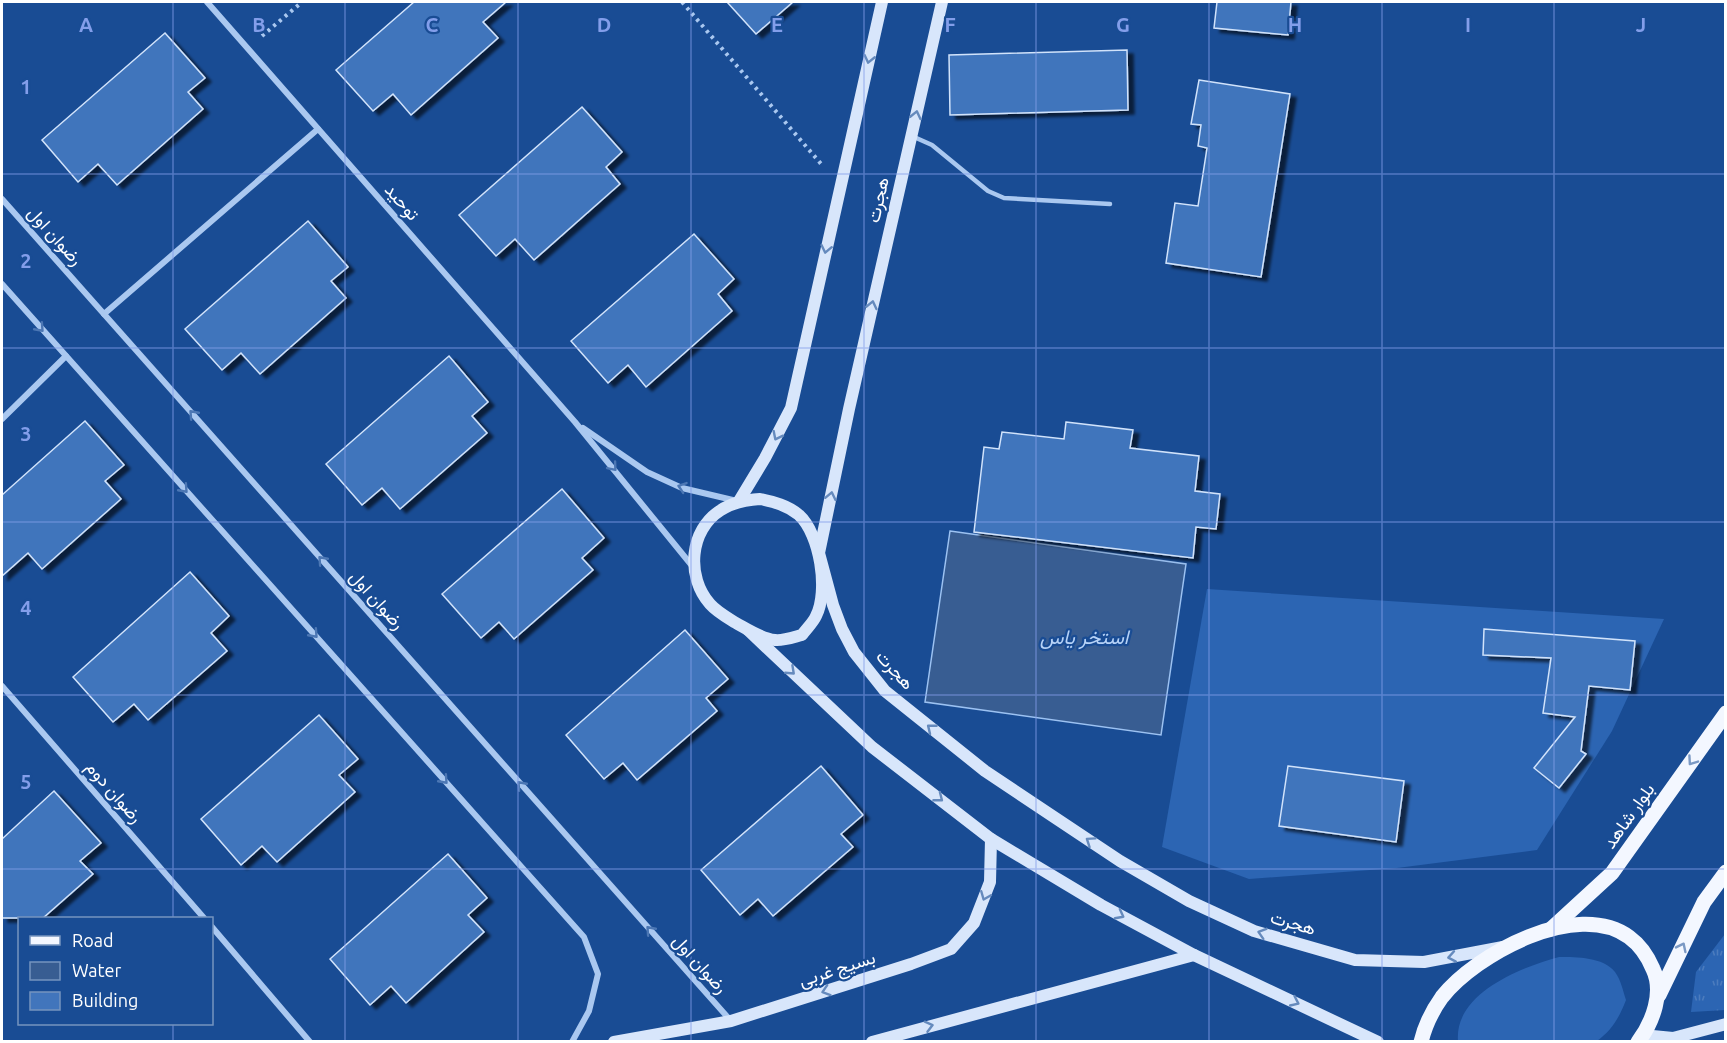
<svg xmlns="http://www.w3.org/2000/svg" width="1727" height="1043" font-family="Ubuntu,Vazirmatn,sans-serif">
<defs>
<pattern id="park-tufts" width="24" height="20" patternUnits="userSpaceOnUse" patternTransform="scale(1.5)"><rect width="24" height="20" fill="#2c65b3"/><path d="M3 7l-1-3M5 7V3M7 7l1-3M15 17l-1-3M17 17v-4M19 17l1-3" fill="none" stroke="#4c7cbe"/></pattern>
<filter id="shadow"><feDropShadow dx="6" dy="4" stdDeviation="1.5" flood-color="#0009"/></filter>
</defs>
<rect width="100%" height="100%" fill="#194c94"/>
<g fill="#2c65b3">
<path d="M 1207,589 L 1664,619 L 1612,731 L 1537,850 L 1397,868 L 1249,879 L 1162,847 Z"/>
<path d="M 1559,957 C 1577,957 1603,957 1615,972 C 1621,980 1623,991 1626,1000 C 1619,1018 1612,1030 1597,1041 L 1458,1041 C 1454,993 1522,967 1559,957 Z"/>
</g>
<path fill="url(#park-tufts)" d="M 1725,934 L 1725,1010 L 1691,1012 L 1696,972 Z"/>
<path fill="#385d92" stroke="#9cc2f2" stroke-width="1.5" d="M 950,531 L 1186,564 L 1161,735 L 925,702 Z"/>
<g fill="#4175bc" stroke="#d1e3fb" stroke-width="1.5" filter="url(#shadow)">
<path d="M 414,2 L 506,2 L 483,22 L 498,38 L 411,115 L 393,94 L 373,111 L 336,70 Z"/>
<path d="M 727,2 L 793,2 L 756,34 Z"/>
<path d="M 1217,2 L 1291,2 L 1288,35 L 1214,28 Z"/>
<path d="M 165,33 L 205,78 L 188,92 L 203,109 L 117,185 L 98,164 L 78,182 L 42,140 Z"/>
<path d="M 1127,50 L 1128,110 L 950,115 L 949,55 Z"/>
<path d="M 1199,80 L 1290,94 L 1261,277 L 1166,263 L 1175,203 L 1198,206 L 1207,148 L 1198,146 L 1201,125 L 1191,124 Z"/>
<path d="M 582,107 L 622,152 L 606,167 L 620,184 L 534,260 L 515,239 L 496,256 L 459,215 Z"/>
<path d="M 308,221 L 348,267 L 331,281 L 346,298 L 260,374 L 241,353 L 222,370 L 185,329 Z"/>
<path d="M 694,234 L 734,279 L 718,294 L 732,311 L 646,387 L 628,365 L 608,383 L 571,341 Z"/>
<path d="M 449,356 L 488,402 L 472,416 L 487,433 L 400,509 L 382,488 L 362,505 L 326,464 Z"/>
<path d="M 85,421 L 124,465 L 105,481 L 121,499 L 42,569 L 28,553 L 2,576 L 2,495 Z"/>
<path d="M 1066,422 L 1133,430 L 1130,448 L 1199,456 L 1195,491 L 1220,494 L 1216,529 L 1196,527 L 1193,558 L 974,532 L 984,447 L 999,449 L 1002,432 L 1064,439 Z"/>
<path d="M 562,489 L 604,538 L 582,558 L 593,570 L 514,639 L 499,622 L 481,638 L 442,594 Z"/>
<path d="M 190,572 L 229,616 L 211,633 L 227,651 L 148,720 L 134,704 L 113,722 L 73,677 Z"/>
<path d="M 1484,629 L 1635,641 L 1630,690 L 1589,686 L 1581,751 L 1586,754 L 1559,788 L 1534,768 L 1575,717 L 1543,713 L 1551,658 L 1483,655 Z"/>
<path d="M 685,630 L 728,679 L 706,698 L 717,711 L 637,780 L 623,763 L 604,779 L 566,735 Z"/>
<path d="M 319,715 L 358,759 L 339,775 L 355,792 L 277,862 L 262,846 L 241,865 L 201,819 Z"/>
<path d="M 821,766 L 863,815 L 841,834 L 853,847 L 773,916 L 758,899 L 740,915 L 701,870 Z"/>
<path d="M 1288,766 L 1404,781 L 1396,842 L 1279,826 Z"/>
<path d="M 54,791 L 101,843 L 80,861 L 93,874 L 43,918 L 2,918 L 2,839 Z"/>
<path d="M 448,854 L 487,898 L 468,915 L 484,932 L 406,1003 L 391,986 L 370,1005 L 330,959 Z"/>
</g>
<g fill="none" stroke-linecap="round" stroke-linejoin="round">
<g stroke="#aac8f0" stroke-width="4" stroke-dasharray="3 4.5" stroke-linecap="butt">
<path d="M 682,2 L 822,165"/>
<path d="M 262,36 L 302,2"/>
</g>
<path stroke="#aac8f0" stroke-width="4.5" d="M 914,137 L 932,145 L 988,191 L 1004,198 L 1110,204"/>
<g stroke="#aac8f0" stroke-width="6">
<path d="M 207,2 L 575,422 L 693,567"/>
<path d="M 2,199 L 731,1021"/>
<path d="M 2,284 L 584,937 L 598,974 L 589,1011 L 572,1042"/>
<path d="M 104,314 L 318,129"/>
<path d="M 2,419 L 66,356"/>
<path d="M 583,428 L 647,472 L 682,488 L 737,501"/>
<path d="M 2,686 L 204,918"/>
<path d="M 212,927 L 310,1042"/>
</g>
<g stroke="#d8e6fb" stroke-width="12">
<path d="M 942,2 L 849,409 L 819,553 L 833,605 L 842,629 L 854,652 L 885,691 L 985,771 L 1120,861 L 1189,901 L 1254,931 L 1355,960 L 1424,962 L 1503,947"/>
<path d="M 760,499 C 774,502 787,505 799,515 C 820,534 829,591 816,616 C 813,623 806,629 802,635 C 794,637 783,641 775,640 C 762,639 747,629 736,623 C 728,618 717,612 710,604 C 686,577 689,530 721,510 C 733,502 746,500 760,499 Z"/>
<path d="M 739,501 L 765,458 L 791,408 L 882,2"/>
<path d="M 749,631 L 872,747 L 991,839 L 1101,905 L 1194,955 L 1378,1042"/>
<path d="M 1642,1035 L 1673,1038 L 1726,1024"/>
<path d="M 614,1042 L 731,1021 L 911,964 L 951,949 L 974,923 L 990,882 L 991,839"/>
<path d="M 872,1042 L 1194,955"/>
</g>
<g stroke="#f3f7ff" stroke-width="15">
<path d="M 1551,929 L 1612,873 L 1726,713"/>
<path d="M 1659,995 L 1704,902 L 1726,872"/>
<path d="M 1421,1042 C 1425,1025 1432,1011 1442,997 C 1476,954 1577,899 1629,937 C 1640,945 1648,957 1653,969 C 1664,992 1653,1022 1638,1042"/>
</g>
</g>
<defs><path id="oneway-chevron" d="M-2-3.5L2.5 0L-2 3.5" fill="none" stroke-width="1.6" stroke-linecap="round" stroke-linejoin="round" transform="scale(1.5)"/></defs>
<g stroke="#658abd">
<use href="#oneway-chevron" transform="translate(869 59) rotate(103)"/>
<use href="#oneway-chevron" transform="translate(916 115) rotate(-77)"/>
<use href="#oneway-chevron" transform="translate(826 249) rotate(102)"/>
<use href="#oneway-chevron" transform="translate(872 305) rotate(-77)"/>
<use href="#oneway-chevron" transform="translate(777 436) rotate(117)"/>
<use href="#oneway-chevron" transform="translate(831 496) rotate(-78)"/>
<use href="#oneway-chevron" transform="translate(791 671) rotate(43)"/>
<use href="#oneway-chevron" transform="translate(931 728) rotate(-141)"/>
<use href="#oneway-chevron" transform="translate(939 798) rotate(38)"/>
<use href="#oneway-chevron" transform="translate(1090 841) rotate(-146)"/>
<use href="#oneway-chevron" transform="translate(985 896) rotate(112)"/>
<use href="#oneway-chevron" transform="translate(1120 915) rotate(28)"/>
<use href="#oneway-chevron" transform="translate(1262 933) rotate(-163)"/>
<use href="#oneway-chevron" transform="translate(1452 957) rotate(170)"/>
<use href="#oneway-chevron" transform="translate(826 991) rotate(162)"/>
<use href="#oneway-chevron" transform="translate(1295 1002) rotate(25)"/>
<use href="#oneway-chevron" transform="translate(929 1026) rotate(-15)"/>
</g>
<g stroke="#4c77b4">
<use href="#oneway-chevron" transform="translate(40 328) rotate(48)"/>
<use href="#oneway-chevron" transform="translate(193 414) rotate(-132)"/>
<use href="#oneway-chevron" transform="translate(613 467) rotate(50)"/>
<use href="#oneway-chevron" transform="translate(682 487) rotate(-161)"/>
<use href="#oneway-chevron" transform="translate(184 489) rotate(48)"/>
<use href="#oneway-chevron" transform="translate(322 560) rotate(-132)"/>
<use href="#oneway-chevron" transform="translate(314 634) rotate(48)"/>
<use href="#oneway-chevron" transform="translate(444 780) rotate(48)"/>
<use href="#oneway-chevron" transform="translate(521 785) rotate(-132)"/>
<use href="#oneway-chevron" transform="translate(650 930) rotate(-132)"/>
</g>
<g stroke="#7b99c4">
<use href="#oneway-chevron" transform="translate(1692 761) rotate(125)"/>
<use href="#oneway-chevron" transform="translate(1682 947) rotate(-64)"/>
</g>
<path fill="none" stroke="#839eea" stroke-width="1.5" stroke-opacity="0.55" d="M 173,2 L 173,918M 345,2 L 345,1042M 518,2 L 518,1042M 691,2 L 691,1042M 864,2 L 864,1042M 1036,2 L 1036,1042M 1209,2 L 1209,1042M 1382,2 L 1382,1042M 1554,2 L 1554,1042M 2,174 L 1726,174M 2,348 L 1726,348M 2,522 L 1726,522M 2,695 L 1726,695M 2,869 L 1726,869M 173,1024 L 173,1042"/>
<g text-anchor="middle" stroke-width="4.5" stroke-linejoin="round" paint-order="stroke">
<g font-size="18" fill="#fff" stroke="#194c94">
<text transform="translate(878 200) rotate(-77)" y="6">هجرت</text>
<text transform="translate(402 202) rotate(49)" y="6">توحید</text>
<text transform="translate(55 236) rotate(48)" y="6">رضوان اول</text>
<text transform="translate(377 600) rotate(48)" y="6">رضوان اول</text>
<text transform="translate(895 670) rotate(47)" y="6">هجرت</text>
<text transform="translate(114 792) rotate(49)" y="6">رضوان دوم</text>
<text transform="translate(1629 816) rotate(-55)" y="6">بلوار شاهد</text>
<text transform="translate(1293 923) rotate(16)" y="6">هجرت</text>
<text transform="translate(700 964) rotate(48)" y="6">رضوان اول</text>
<text transform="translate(837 969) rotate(-18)" y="6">بسیج غربی</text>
</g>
<g font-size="20" font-style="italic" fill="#b6d2f7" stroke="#194c94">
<text x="1084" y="644">استخر یاس</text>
</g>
</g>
<g font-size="20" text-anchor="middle" font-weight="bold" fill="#839eea" stroke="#194c94" stroke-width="4.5" stroke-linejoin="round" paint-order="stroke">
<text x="86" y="32">A</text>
<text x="259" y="32">B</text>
<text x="432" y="32">C</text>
<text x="604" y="32">D</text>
<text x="777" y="32">E</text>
<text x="950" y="32">F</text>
<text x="1123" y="32">G</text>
<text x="1295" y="32">H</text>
<text x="1468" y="32">I</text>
<text x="1641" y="32">J</text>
<text x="26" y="94">1</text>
<text x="26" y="268">2</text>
<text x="26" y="441">3</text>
<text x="26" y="615">4</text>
<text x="26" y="789">5</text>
</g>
<rect width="1727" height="1043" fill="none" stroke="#ffffff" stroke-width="6"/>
<rect x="18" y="917" width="195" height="108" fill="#194c94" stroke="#7594bf" stroke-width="1.5"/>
<rect x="30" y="936" width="30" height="9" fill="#f3f7ff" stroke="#7594bf" stroke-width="1.5"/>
<text x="72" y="947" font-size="18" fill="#ffffff">Road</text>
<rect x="30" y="962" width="30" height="18" fill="#385d92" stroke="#7594bf" stroke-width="1.5"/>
<text x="72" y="977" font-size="18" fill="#ffffff">Water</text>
<rect x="30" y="992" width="30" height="18" fill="#4175bc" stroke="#7594bf" stroke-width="1.5"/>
<text x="72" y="1007" font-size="18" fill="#ffffff">Building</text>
</svg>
